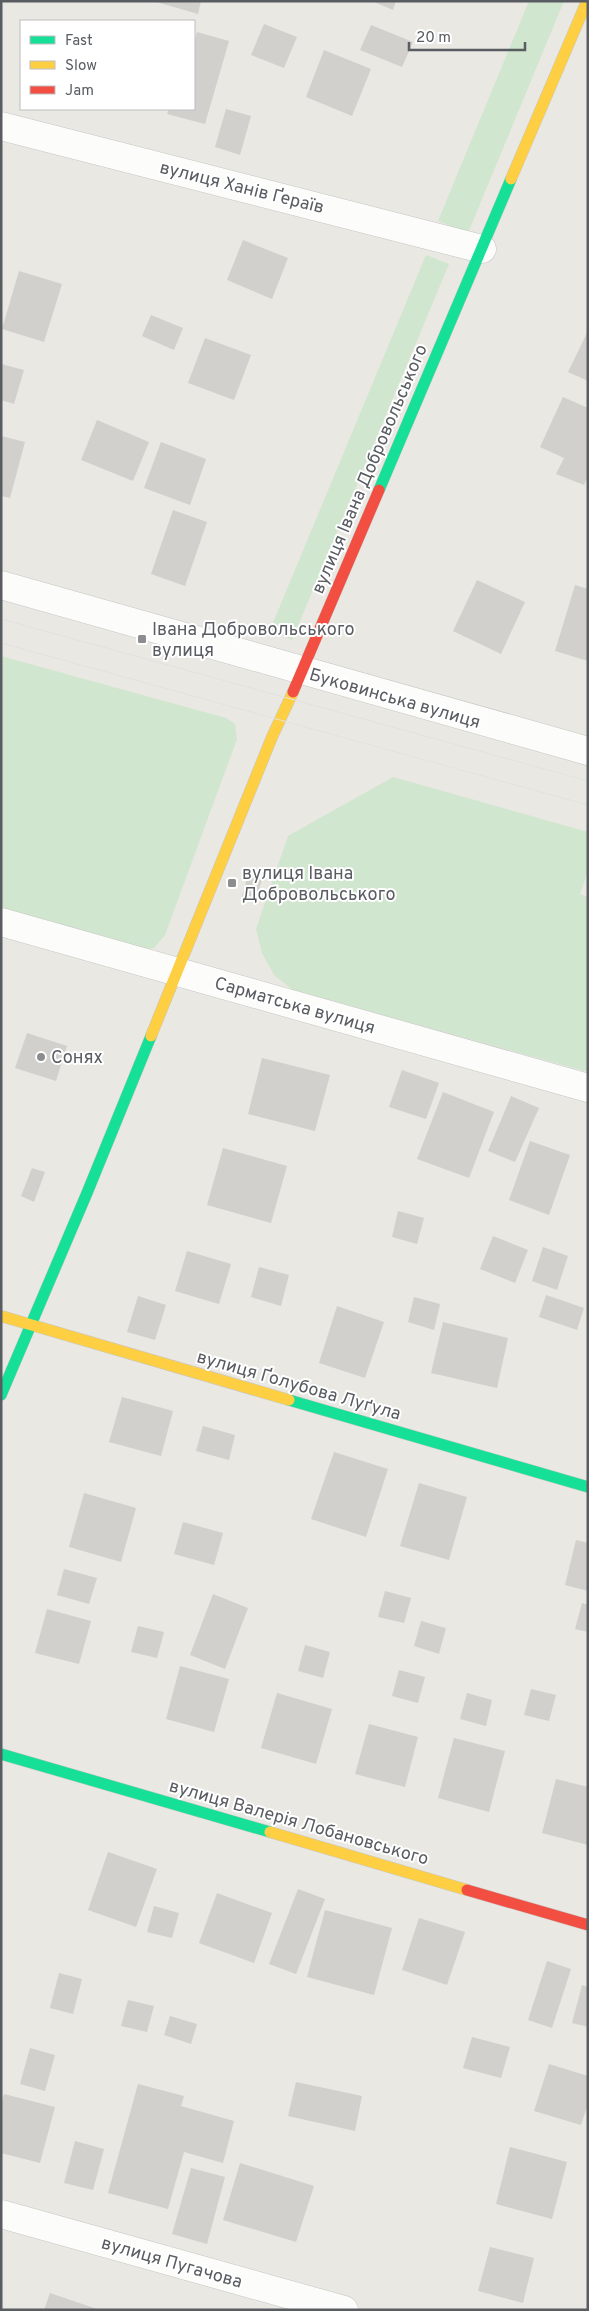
<svg xmlns="http://www.w3.org/2000/svg" width="589" height="2311" font-family="Overpass,sans-serif">
<rect width="100%" height="100%" fill="#e9e8e3"/>
<g fill="#d0e6ce">
<path d="M 529,1 L 564,1 L 468,233 L 438,221 Z"/>
<path d="M 426,255 L 449,264 L 292,640 L 270,630 Z"/>
<path d="M 1,656 L 226,718 L 235,724 L 237,739 L 165,935 L 154,948 L 138,950 L 1,910 Z"/>
<path d="M 393,777 L 588,832 L 588,871 L 580,894 L 588,897 L 588,1072 L 293,990 L 274,975 L 262,953 L 256,929 L 288,836 Z"/>
</g>
<g fill="#d1d0cd">
<path d="M 153,1 L 201,1 L 198,14 Z"/>
<path d="M 372,1 L 396,1 L 393,10 Z"/>
<path d="M 264,24 L 297,37 L 284,68 L 251,55 Z"/>
<path d="M 371,25 L 413,42 L 402,67 L 360,50 Z"/>
<path d="M 197,32 L 229,41 L 205,124 L 167,114 L 169,109 L 194,109 L 194,43 Z"/>
<path d="M 324,50 L 371,69 L 352,116 L 306,97 Z"/>
<path d="M 226,109 L 251,116 L 240,155 L 215,147 Z"/>
<path d="M 243,240 L 288,258 L 272,299 L 227,280 Z"/>
<path d="M 19,271 L 62,284 L 44,342 L 2,329 Z"/>
<path d="M 151,315 L 183,328 L 174,350 L 142,336 Z"/>
<path d="M 588,331 L 588,381 L 568,372 Z"/>
<path d="M 205,338 L 251,355 L 234,400 L 188,383 Z"/>
<path d="M 1,364 L 24,370 L 14,404 L 1,400 Z"/>
<path d="M 563,397 L 588,408 L 588,476 L 584,485 L 556,474 L 564,458 L 540,447 Z"/>
<path d="M 97,420 L 149,442 L 133,481 L 81,460 Z"/>
<path d="M 1,436 L 25,442 L 10,498 L 1,496 Z"/>
<path d="M 161,442 L 206,459 L 190,505 L 144,488 Z"/>
<path d="M 173,510 L 207,522 L 185,586 L 151,574 Z"/>
<path d="M 477,580 L 525,602 L 501,654 L 453,631 Z"/>
<path d="M 575,585 L 588,589 L 588,661 L 555,651 Z"/>
<path d="M 249,872 L 263,876 L 255,903 L 241,899 Z"/>
<path d="M 27,1033 L 67,1046 L 56,1081 L 15,1068 Z"/>
<path d="M 262,1058 L 330,1075 L 315,1131 L 248,1114 Z"/>
<path d="M 402,1070 L 439,1083 L 426,1119 L 389,1107 Z"/>
<path d="M 443,1092 L 494,1112 L 469,1178 L 417,1159 Z"/>
<path d="M 511,1096 L 539,1108 L 515,1162 L 488,1151 Z"/>
<path d="M 530,1141 L 570,1155 L 549,1215 L 509,1200 Z"/>
<path d="M 223,1148 L 287,1166 L 271,1223 L 207,1205 Z"/>
<path d="M 32,1168 L 45,1172 L 34,1202 L 21,1196 Z"/>
<path d="M 398,1211 L 424,1218 L 417,1244 L 392,1237 Z"/>
<path d="M 493,1236 L 528,1250 L 515,1283 L 480,1269 Z"/>
<path d="M 543,1247 L 568,1256 L 557,1290 L 532,1281 Z"/>
<path d="M 187,1251 L 231,1264 L 219,1304 L 175,1291 Z"/>
<path d="M 259,1267 L 289,1275 L 281,1306 L 251,1297 Z"/>
<path d="M 546,1295 L 584,1308 L 577,1330 L 539,1317 Z"/>
<path d="M 138,1296 L 166,1305 L 155,1340 L 127,1332 Z"/>
<path d="M 414,1297 L 440,1304 L 434,1330 L 408,1322 Z"/>
<path d="M 337,1306 L 384,1322 L 365,1378 L 319,1363 Z"/>
<path d="M 443,1322 L 508,1338 L 497,1388 L 431,1373 Z"/>
<path d="M 122,1397 L 173,1411 L 161,1456 L 109,1442 Z"/>
<path d="M 203,1426 L 235,1435 L 229,1460 L 196,1451 Z"/>
<path d="M 334,1452 L 388,1469 L 366,1537 L 311,1519 Z"/>
<path d="M 419,1483 L 467,1497 L 449,1560 L 400,1546 Z"/>
<path d="M 84,1493 L 136,1508 L 121,1562 L 69,1547 Z"/>
<path d="M 183,1522 L 223,1533 L 214,1565 L 174,1554 Z"/>
<path d="M 576,1540 L 588,1543 L 588,1591 L 565,1585 Z"/>
<path d="M 64,1569 L 97,1578 L 89,1604 L 57,1595 Z"/>
<path d="M 385,1591 L 411,1598 L 404,1623 L 378,1617 Z"/>
<path d="M 213,1594 L 248,1608 L 225,1669 L 190,1655 Z"/>
<path d="M 582,1603 L 588,1605 L 588,1632 L 575,1629 Z"/>
<path d="M 47,1609 L 91,1621 L 79,1664 L 35,1653 Z"/>
<path d="M 421,1621 L 446,1628 L 439,1654 L 414,1646 Z"/>
<path d="M 138,1626 L 164,1632 L 157,1658 L 131,1652 Z"/>
<path d="M 305,1645 L 330,1652 L 323,1678 L 298,1671 Z"/>
<path d="M 180,1666 L 229,1679 L 214,1732 L 166,1719 Z"/>
<path d="M 399,1670 L 425,1677 L 418,1703 L 392,1696 Z"/>
<path d="M 531,1689 L 556,1695 L 549,1721 L 524,1715 Z"/>
<path d="M 277,1693 L 332,1709 L 316,1764 L 261,1748 Z"/>
<path d="M 467,1693 L 492,1700 L 486,1726 L 460,1719 Z"/>
<path d="M 369,1724 L 418,1737 L 405,1787 L 355,1774 Z"/>
<path d="M 454,1738 L 505,1751 L 489,1812 L 438,1798 Z"/>
<path d="M 556,1779 L 588,1787 L 588,1845 L 542,1833 Z"/>
<path d="M 108,1852 L 157,1869 L 136,1927 L 88,1910 Z"/>
<path d="M 298,1889 L 325,1899 L 296,1974 L 269,1964 Z"/>
<path d="M 217,1893 L 272,1913 L 254,1963 L 199,1943 Z"/>
<path d="M 154,1906 L 179,1913 L 172,1938 L 147,1932 Z"/>
<path d="M 325,1910 L 392,1928 L 374,1995 L 307,1977 Z"/>
<path d="M 419,1918 L 465,1932 L 447,1985 L 402,1970 Z"/>
<path d="M 547,1961 L 571,1969 L 552,2028 L 528,2020 Z"/>
<path d="M 59,1973 L 82,1979 L 73,2014 L 50,2008 Z"/>
<path d="M 582,1985 L 588,1987 L 588,2027 L 572,2023 Z"/>
<path d="M 128,2000 L 154,2006 L 147,2032 L 121,2026 Z"/>
<path d="M 170,2016 L 197,2024 L 191,2044 L 164,2035 Z"/>
<path d="M 472,2037 L 510,2047 L 501,2078 L 463,2068 Z"/>
<path d="M 30,2048 L 55,2055 L 45,2091 L 20,2084 Z"/>
<path d="M 549,2064 L 588,2076 L 588,2104 L 581,2125 L 534,2111 Z"/>
<path d="M 296,2082 L 362,2096 L 355,2131 L 288,2116 Z"/>
<path d="M 138,2084 L 184,2096 L 181,2106 L 234,2121 L 223,2163 L 184,2152 L 168,2209 L 108,2193 Z"/>
<path d="M 4,2094 L 55,2107 L 40,2163 L 1,2153 L 1,2105 Z"/>
<path d="M 75,2141 L 104,2149 L 93,2190 L 64,2183 Z"/>
<path d="M 510,2147 L 567,2162 L 552,2219 L 496,2204 Z"/>
<path d="M 240,2163 L 314,2186 L 296,2242 L 223,2220 Z"/>
<path d="M 191,2168 L 225,2177 L 207,2244 L 172,2234 Z"/>
<path d="M 490,2247 L 534,2258 L 523,2303 L 478,2291 Z"/>
<path d="M 50,2293 L 97,2309 L 97,2310 L 44,2310 Z"/>
</g>
<g fill="none" stroke-linecap="round" stroke-linejoin="round">
<g stroke="#c5c5c4" stroke-width="29">
<g id="street">
<path d="M 1,126 L 482,249"/>
<path d="M 1,585 L 588,751"/>
<path d="M 1,922 L 588,1088"/>
<path d="M 1,2214 L 344,2310"/>
</g>
</g>
<g stroke="#c6c6c5" stroke-width="12">
<g id="fast">
<path d="M 379,490 L 511,179"/>
<path d="M 1,1395 L 87,1193 L 151,1036"/>
<path d="M 289,1400 L 588,1487"/>
<path d="M 1,1754 L 270,1832"/>
</g>
</g>
<g stroke="#c6c6c5" stroke-width="12">
<g id="slow">
<path d="M 511,179 L 587,1"/>
<path d="M 151,1036 L 272,737 L 293,692"/>
<path d="M 1,1316 L 289,1400"/>
<path d="M 270,1832 L 467,1890"/>
</g>
</g>
<g stroke="#c6c6c5" stroke-width="12">
<g id="jam">
<path d="M 293,692 L 379,490"/>
<path d="M 467,1890 L 588,1925"/>
</g>
</g>
<use href="#street" stroke="#fcfcfb" stroke-width="28"/>
<use href="#fast" stroke="#16e098" stroke-width="11"/>
<use href="#slow" stroke="#ffcf43" stroke-width="11"/>
<use href="#jam" stroke="#f24e42" stroke-width="11"/>
<g stroke="#e2e2e1" stroke-width="1">
<path d="M 1,619 L 588,781"/>
<path d="M 1,643 L 588,805"/>
</g>
</g>
<g fill="#8b8d8e" stroke="#fff" stroke-width="2">
<rect x="137" y="634" width="10" height="10" rx="2.5"/>
<rect x="227" y="878" width="10" height="10" rx="2.5"/>
<circle cx="41" cy="1057" r="5"/>
</g>
<g text-anchor="middle" stroke-width="4" stroke-linejoin="round" paint-order="stroke">
<g font-size="18" fill="#595c61" stroke="#fff">
<text transform="translate(242 187) rotate(14)" y="6">вулиця Ханів Ґераїв</text>
<text transform="translate(369 469) rotate(-67)" y="6">вулиця Івана Добровольського</text>
<text transform="translate(395 698) rotate(16)" y="6">Буковинська вулиця</text>
<text transform="translate(295 1005) rotate(16)" y="6">Сарматська вулиця</text>
<text transform="translate(299 1385) rotate(16)" y="6">вулиця Ґолубова Луґула</text>
<text transform="translate(299 1822) rotate(16)" y="6">вулиця Валерія Лобановського</text>
<text transform="translate(172 2262) rotate(16)" y="6">вулиця Пугачова</text>
</g>
<g font-size="18" fill="#595c61" stroke="#fff" text-anchor="start">
<text x="152" y="635">Івана Добровольського<tspan x="152" dy="21">вулиця</tspan></text>
<text x="242" y="879">вулиця Івана<tspan x="242" dy="21">Добровольського</tspan></text>
<text x="51" y="1063">Сонях</text>
</g>
</g>
<rect width="589" height="2311" fill="none" stroke="#595c61" stroke-width="5"/>
<rect x="20" y="20" width="175" height="90" fill="#ffffff" stroke="#bdbec0"/>
<rect x="30" y="36" width="25" height="8" fill="#16e098" stroke="#bdbec0"/>
<text x="65" y="45" font-size="15" fill="#595c61">Fast</text>
<rect x="30" y="61" width="25" height="8" fill="#ffcf43" stroke="#bdbec0"/>
<text x="65" y="70" font-size="15" fill="#595c61">Slow</text>
<rect x="30" y="86" width="25" height="8" fill="#f24e42" stroke="#bdbec0"/>
<text x="65" y="95" font-size="15" fill="#595c61">Jam</text>
<path d="M409 42v8h116v-8" fill="none" stroke="#595c61" stroke-width="2.5"/>
<text x="416" y="42" font-size="15" fill="#595c61" stroke="#ffffff" stroke-width="4" paint-order="stroke">20 m</text>
</svg>
